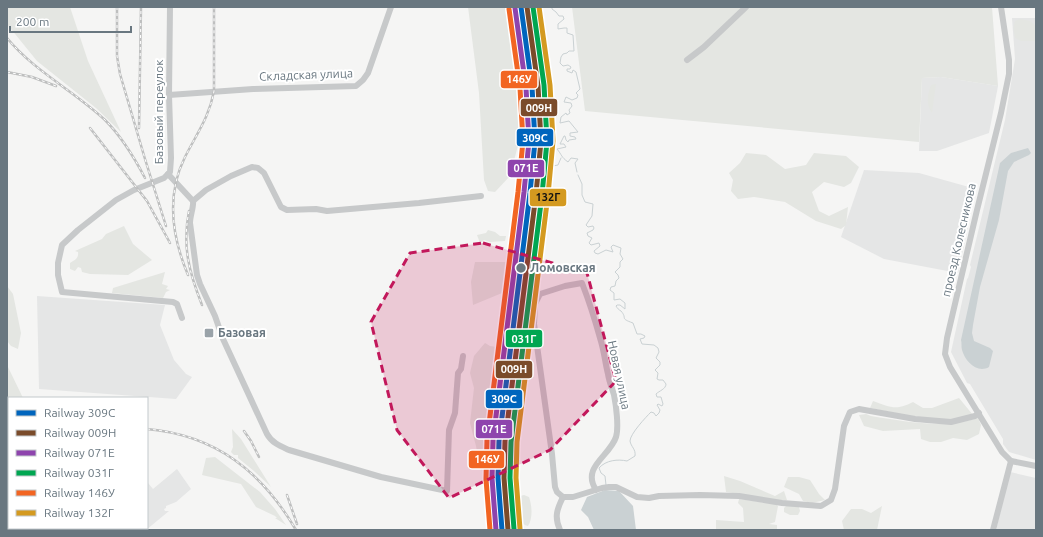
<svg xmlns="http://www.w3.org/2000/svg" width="1043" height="537" font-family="Ubuntu,sans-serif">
<rect width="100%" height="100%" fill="#f5f5f4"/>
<g fill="#e5e6e6">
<path d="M 1012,18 L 1036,18 L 1036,460 L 1009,452 L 1003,444 L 1003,439 L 970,384 L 967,383 L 951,352 L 967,279 L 968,278 L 971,267 L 970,265 L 1005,120 L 1015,59 Z"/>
<path d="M 941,77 L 998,86 L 989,133 L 937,151 L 919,151 L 922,78 Z"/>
<path d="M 864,170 L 919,173 L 976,189 L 958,273 L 884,259 L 841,237 Z"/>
<path d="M 37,296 L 165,305 L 160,325 L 174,360 L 186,374 L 192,377 L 176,399 L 39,389 Z"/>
<path d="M 177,469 L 191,489 L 176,502 L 166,506 L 166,508 L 164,509 L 165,511 L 169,511 L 146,530 L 7,530 L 7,525 L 9,525 L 9,528 L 147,528 L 147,484 L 148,483 L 153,489 Z"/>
<path d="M 1010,472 L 1036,478 L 1036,530 L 996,530 Z"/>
</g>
<g fill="#e4e6e2">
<path d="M 7,7 L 70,7 L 88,61 L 121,132 L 96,108 L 37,61 L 7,24 Z"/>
<path d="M 468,7 L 508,7 L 516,54 L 522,130 L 510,176 L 495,192 L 488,191 L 484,180 L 479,93 Z"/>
<path d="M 535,7 L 541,7 L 547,60 L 542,61 Z"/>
<path d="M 572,7 L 992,7 L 998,86 L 941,77 L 922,78 L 919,142 L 585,111 Z"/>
<path d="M 1020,19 L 1030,21 L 1036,26 L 1036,40 L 1035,41 L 1021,41 L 1015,38 C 1014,32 1013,27 1015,21 Z"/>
<path d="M 936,84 L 932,113 C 926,104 927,96 931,85 Z"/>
<path d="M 746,153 L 766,155 L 785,169 L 806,165 L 814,153 L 846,156 L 859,167 L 851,183 L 844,187 L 824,182 L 812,192 L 819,211 L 829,216 L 848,207 L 846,225 L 841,229 L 816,221 L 785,202 L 754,197 L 738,199 L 731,191 L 733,180 L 729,173 L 740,163 Z"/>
<path d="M 124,226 L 133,244 L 152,260 L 128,275 L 90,274 L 82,272 L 81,268 L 78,267 L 75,271 L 70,269 L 70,263 C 75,260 79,258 78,252 L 75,251 L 102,239 L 106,234 Z"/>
<path d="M 488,230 L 495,232 L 500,236 L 506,236 L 505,241 L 490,242 L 484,240 L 480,243 L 477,235 L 486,233 Z"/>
<path d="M 475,262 L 508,262 L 505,288 L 502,293 L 473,305 L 471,282 Z"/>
<path d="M 165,272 L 162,284 L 168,286 L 166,289 L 170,290 L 166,292 L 163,298 L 112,293 L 113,288 Z"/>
<path d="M 7,286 L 13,294 L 21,333 L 18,349 L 11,346 L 7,341 Z"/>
<path d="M 526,320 L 528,329 L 532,336 L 531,344 L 524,359 L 523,381 L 519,384 L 516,400 L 514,399 L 513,395 L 518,352 L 524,321 Z"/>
<path d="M 485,343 L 490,346 L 503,348 L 489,473 L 486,473 L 480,469 L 476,446 L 470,423 L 474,388 L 470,373 L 474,356 Z"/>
<path d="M 7,365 L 23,398 L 9,398 L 9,435 L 7,435 Z"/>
<path d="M 959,398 L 973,415 C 967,416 953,420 948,420 C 922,419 896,413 870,408 L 873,401 C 890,407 896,411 913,402 L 923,408 L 932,408 Z"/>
<path d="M 524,407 L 525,412 L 522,423 L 518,425 L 514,437 L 514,489 L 509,488 C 506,461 509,435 513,408 Z"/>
<path d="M 866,414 L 871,416 C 909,422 941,429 978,418 L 981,425 L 979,434 L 967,440 L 953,438 L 941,442 L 930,442 L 921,439 L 920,429 L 883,431 L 864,426 L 859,415 Z"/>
<path d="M 232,429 L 241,439 L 271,487 L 254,471 L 238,458 L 238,455 L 234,455 L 231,452 L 233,447 Z"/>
<path d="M 215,457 L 260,492 L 275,509 L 286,525 L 275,518 L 277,518 L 275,516 L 256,507 L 241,484 L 202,475 L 206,458 Z"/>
<path d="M 724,476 L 740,481 L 775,496 L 784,491 L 787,500 L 783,501 L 726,492 Z"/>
<path d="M 788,477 L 799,477 L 810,480 L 819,494 L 825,500 L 812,503 L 803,501 L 799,494 L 784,487 Z"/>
<path d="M 524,495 L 529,497 C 532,506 533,518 528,526 C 516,524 516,505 520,496 Z"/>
<path d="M 739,499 L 776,504 L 778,506 L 775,522 L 769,524 L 777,525 L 777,530 L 716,530 L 716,520 L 744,522 L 743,508 L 738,503 Z"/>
<path d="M 787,505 L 799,507 L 800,511 L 798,515 L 790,515 L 784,512 L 784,508 Z"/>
<path d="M 882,506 L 877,530 L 844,530 L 842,521 L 851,509 L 862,509 L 871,513 Z"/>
</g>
<g fill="#cad1d3">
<path d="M 1028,148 L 1031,153 L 1029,155 L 1014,162 L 1008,171 L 999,220 L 980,287 L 973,325 L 972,333 L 974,341 L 990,348 L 993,351 L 989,367 C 977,374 965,361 962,350 C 961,347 962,343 961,340 L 1000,163 L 1011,153 Z"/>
<path d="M 605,490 L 619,491 L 633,506 L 636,530 L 594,530 L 588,517 L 581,510 L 587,497 Z"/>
</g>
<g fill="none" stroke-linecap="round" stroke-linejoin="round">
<g stroke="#cad1d3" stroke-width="1">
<path d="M 552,7 L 552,9 L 556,12 L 559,16 L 563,16 L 564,19 L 558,24 L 558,29 L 564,28 L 567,28 L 567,33 L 573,35 L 574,51 L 569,51 L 567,53 L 563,54 L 561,57 L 560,63 L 563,66 L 568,65 L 571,67 L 570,69 L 567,69 L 567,71 L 572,73 L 573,70 L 576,72 L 580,89 L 576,93 L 578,95 L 577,98 L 572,100 L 566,97 L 564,102 L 571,103 L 572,106 L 569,110 L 570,113 L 567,115 L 566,113 L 561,117 L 560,123 L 569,121 L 578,132 L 570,133 L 570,136 L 575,137 L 576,139 L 569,140 L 568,142 L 566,140 L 565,136 L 564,136 L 560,144 L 564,144 L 566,147 L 557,149 C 562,155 561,157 568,162 L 571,158 L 578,159 L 575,163 L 577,172"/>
<path d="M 543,168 L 558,165 L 561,158"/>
<path d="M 578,175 L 582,184 L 582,195 L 585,202 L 593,204 L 592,216 L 586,225 L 588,227 L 593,226 L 594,228 L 593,230 L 587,233 L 588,236 L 592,238 L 589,243 L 591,245 L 599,243 L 600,246 L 594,251 L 595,253 L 598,254 L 606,250 L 613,252 L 611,247 L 613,245 L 621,248 L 620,254 L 623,259 L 620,262 L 620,267 L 615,272 L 618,275 L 619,278 L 616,281 L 615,286 L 611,287 L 610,290 L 614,293 L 614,300 L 620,299 L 625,303 L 625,309 L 620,305 L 617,305 L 616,306 C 617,308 619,310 621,311 C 628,319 619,318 633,323 L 637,334 L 641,334 L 645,336 L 644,338 L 640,339 L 642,344 L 654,345 L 658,348 L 659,352 L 656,358 L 660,362 L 660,365 L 655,370 L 658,373 L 657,379 L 659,380 L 663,380 L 666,384 C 666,389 659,391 656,394 L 657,397 L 661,397 L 663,404 L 662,406 L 658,404 L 657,405 L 660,410 L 659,413 L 656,416 L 654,413 L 651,412 C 646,417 630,434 630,441 C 631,447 636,449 635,456 L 627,461 C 618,459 606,460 599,468 L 601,473 L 605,476 L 606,485"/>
</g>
<g stroke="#c7c9ca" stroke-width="6">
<path d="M 170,7 L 169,95 L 171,158 L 170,172 L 164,178 L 134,190 L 116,200 L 78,230 L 62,245 L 58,263 L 58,275 L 62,292 L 173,302 L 177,304 L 182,318"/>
<path d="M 1001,7 L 1009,60 L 1009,74 L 1001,113 L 977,210 L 947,338 L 945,354 L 950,367 L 1002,452 L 1011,461 L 1036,466"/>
<path d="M 687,60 L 704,47 L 746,7"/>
<path d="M 169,95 L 253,89 L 356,86 L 363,80 L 368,73 L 391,7"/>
<path d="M 168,174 L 193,201 C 194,206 190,216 190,223 L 197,275 L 200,284 L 215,316 L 223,339 L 267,434 C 272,443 280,446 289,450 L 381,477 L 447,491 L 449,430 L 455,413 L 458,373 L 461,369 L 463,356"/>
<path d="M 193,201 L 206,190 L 231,176 L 252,167 L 258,168 L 264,173 L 281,207 L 287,210 L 316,209 L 327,211 L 419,203 L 481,196"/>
<path d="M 596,490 C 581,467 610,456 616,437 C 619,427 616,405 614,395 C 612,388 609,381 608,374 C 605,362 604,350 600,338 C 595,320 589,301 582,283 L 565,286 L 540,294 L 535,304 L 534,324 L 552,454 L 555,487 L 557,492 L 563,497 L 573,497 L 602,488 L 609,487 L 616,487 L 637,497 L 649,498 L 659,496 L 700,495 L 739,496 L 782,503 L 821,506 L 831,500 L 835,489 L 844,426 L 850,412 L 859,409 L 915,419 L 951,422 L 975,416 L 979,413"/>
<path d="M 560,530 C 554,517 557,509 563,497"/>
<path d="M 993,530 L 1011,461"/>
</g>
<g stroke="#bebfbf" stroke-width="2.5">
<g id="rail">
<path d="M 117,7 L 117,56 L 120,74 L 145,159 L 166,226"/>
<path d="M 7,38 C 34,71 74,91 105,120 C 122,137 134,157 145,178"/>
<path d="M 7,72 L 32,77 L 56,86"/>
<path d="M 90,128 L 147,201 L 170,243"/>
<path d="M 139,128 L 141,7"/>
<path d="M 189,211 C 182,246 189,272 202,305"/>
<path d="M 188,275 C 172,237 166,195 185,157 C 197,133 209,118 214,91 L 214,7"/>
<path d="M 147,429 C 216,435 262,472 296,530"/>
<path d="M 244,431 L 251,441 L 259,457"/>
<path d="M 7,438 L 9,438"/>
<path d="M 287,495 L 297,524"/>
</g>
</g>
<use href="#rail" stroke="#fff" stroke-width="1" stroke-dasharray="3" stroke-linecap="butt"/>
<g stroke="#fff" stroke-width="8">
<path id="rail-1" d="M 502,530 L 498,478 L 499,441 L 530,193 L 535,141 L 532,87 L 521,7"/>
</g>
<g stroke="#fff" stroke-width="8">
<path id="rail-2" d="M 508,530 L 504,478 L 505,441 L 536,194 L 541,141 L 538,86 L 527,7"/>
</g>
<g stroke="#fff" stroke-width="8">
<path id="rail-3" d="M 496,530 L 492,478 L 493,440 L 524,192 L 529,141 L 526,88 L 515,8"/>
</g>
<g stroke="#fff" stroke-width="8">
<path id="rail-4" d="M 514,529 L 510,478 L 511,442 L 542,195 L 547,141 L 544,85 L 533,7"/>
</g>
<g stroke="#fff" stroke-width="8">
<path id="rail-5" d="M 490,530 L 486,479 L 487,440 L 518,192 L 523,141 L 520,88 L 509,9"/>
</g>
<g stroke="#fff" stroke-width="8">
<path id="rail-6" d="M 520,529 L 516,478 L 517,442 L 548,195 L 553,141 L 550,85 L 539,7"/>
</g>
<use href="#rail-1" stroke="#0065bd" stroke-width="5"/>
<use href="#rail-2" stroke="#7a4b2a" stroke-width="5"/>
<use href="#rail-3" stroke="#8e44ad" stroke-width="5"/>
<use href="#rail-4" stroke="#00a651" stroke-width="5"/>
<use href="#rail-5" stroke="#f26522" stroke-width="5"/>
<use href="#rail-6" stroke="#d49a20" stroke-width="5"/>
</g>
<path fill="#c2185b" fill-opacity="0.2" stroke="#c2185b" stroke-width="3" stroke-dasharray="8 5" stroke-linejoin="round" d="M 483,243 L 587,273 L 616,381 L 550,450 L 449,498 L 397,430 L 371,322 L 410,253 Z"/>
<circle fill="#697780" stroke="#fff" stroke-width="1.5" cx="521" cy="268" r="5.5"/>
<rect fill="#9aa3a9" stroke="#fff" stroke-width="1.5" x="204" y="328" width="10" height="10" rx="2"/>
<g text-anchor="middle" stroke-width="4" stroke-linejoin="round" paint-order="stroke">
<g font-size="12" fill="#697780" stroke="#fff">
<text transform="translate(306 75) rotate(-2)" y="4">Складская улица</text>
<text transform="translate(159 112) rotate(-90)" y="4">Базовый переулок</text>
<text transform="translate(959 240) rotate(-77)" y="4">проезд Колесникова</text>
<text transform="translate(619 375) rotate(78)" y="4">Новая улица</text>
</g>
<g font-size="12" font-weight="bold" fill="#697780" stroke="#fff" text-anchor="start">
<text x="530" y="272">Ломовская</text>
</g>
<g font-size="12" font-weight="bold" fill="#697780" stroke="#fff" text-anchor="start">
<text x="218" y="337">Базовая</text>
</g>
</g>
<g stroke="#fff" stroke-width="1.5">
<rect x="500" y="70" width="38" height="19" rx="4" fill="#f26522"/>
<rect x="520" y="98" width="38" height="19" rx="4" fill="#7a4b2a"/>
<rect x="516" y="128" width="38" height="19" rx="4" fill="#0065bd"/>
<rect x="507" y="159" width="38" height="19" rx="4" fill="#8e44ad"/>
<rect x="529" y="188" width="38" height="19" rx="4" fill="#d49a20"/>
<rect x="505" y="329" width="38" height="19" rx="4" fill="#00a651"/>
<rect x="495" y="360" width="38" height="19" rx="4" fill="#7a4b2a"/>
<rect x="485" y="389" width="38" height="20" rx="4" fill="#0065bd"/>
<rect x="475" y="419" width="38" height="20" rx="4" fill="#8e44ad"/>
<rect x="468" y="450" width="37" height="19" rx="4" fill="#f26522"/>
</g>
<g font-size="11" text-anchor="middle" font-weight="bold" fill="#fff">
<text x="519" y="83">146У</text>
<text x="539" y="112">009Н</text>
<text x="535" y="142">309С</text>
<text x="526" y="172">071Е</text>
<text x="524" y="343">031Г</text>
<text x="514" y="373">009Н</text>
<text x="504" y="403">309С</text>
<text x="494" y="433">071Е</text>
<text x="487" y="463">146У</text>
</g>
<g font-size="11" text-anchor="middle" font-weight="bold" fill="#111">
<text x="548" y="201">132Г</text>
</g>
<rect width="1043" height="537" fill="none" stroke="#697780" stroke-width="16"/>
<rect x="8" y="397" width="140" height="132" fill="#ffffff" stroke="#c3c9cc"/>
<rect x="16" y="410" width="20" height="6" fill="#0065bd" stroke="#c3c9cc"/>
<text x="44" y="417" font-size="12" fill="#697780">Railway 309С</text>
<rect x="16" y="430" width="20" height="6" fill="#7a4b2a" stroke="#c3c9cc"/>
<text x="44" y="437" font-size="12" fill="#697780">Railway 009Н</text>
<rect x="16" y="450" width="20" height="6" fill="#8e44ad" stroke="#c3c9cc"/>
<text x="44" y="457" font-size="12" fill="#697780">Railway 071Е</text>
<rect x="16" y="470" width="20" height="6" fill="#00a651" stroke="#c3c9cc"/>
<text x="44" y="477" font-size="12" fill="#697780">Railway 031Г</text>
<rect x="16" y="490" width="20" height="6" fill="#f26522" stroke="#c3c9cc"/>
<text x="44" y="497" font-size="12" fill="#697780">Railway 146У</text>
<rect x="16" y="510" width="20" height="6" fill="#d49a20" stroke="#c3c9cc"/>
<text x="44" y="517" font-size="12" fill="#697780">Railway 132Г</text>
<path d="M10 26v6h121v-6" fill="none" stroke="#697780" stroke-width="2"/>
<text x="16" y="26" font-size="12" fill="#697780" stroke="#ffffff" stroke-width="3" paint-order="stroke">200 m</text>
</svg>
